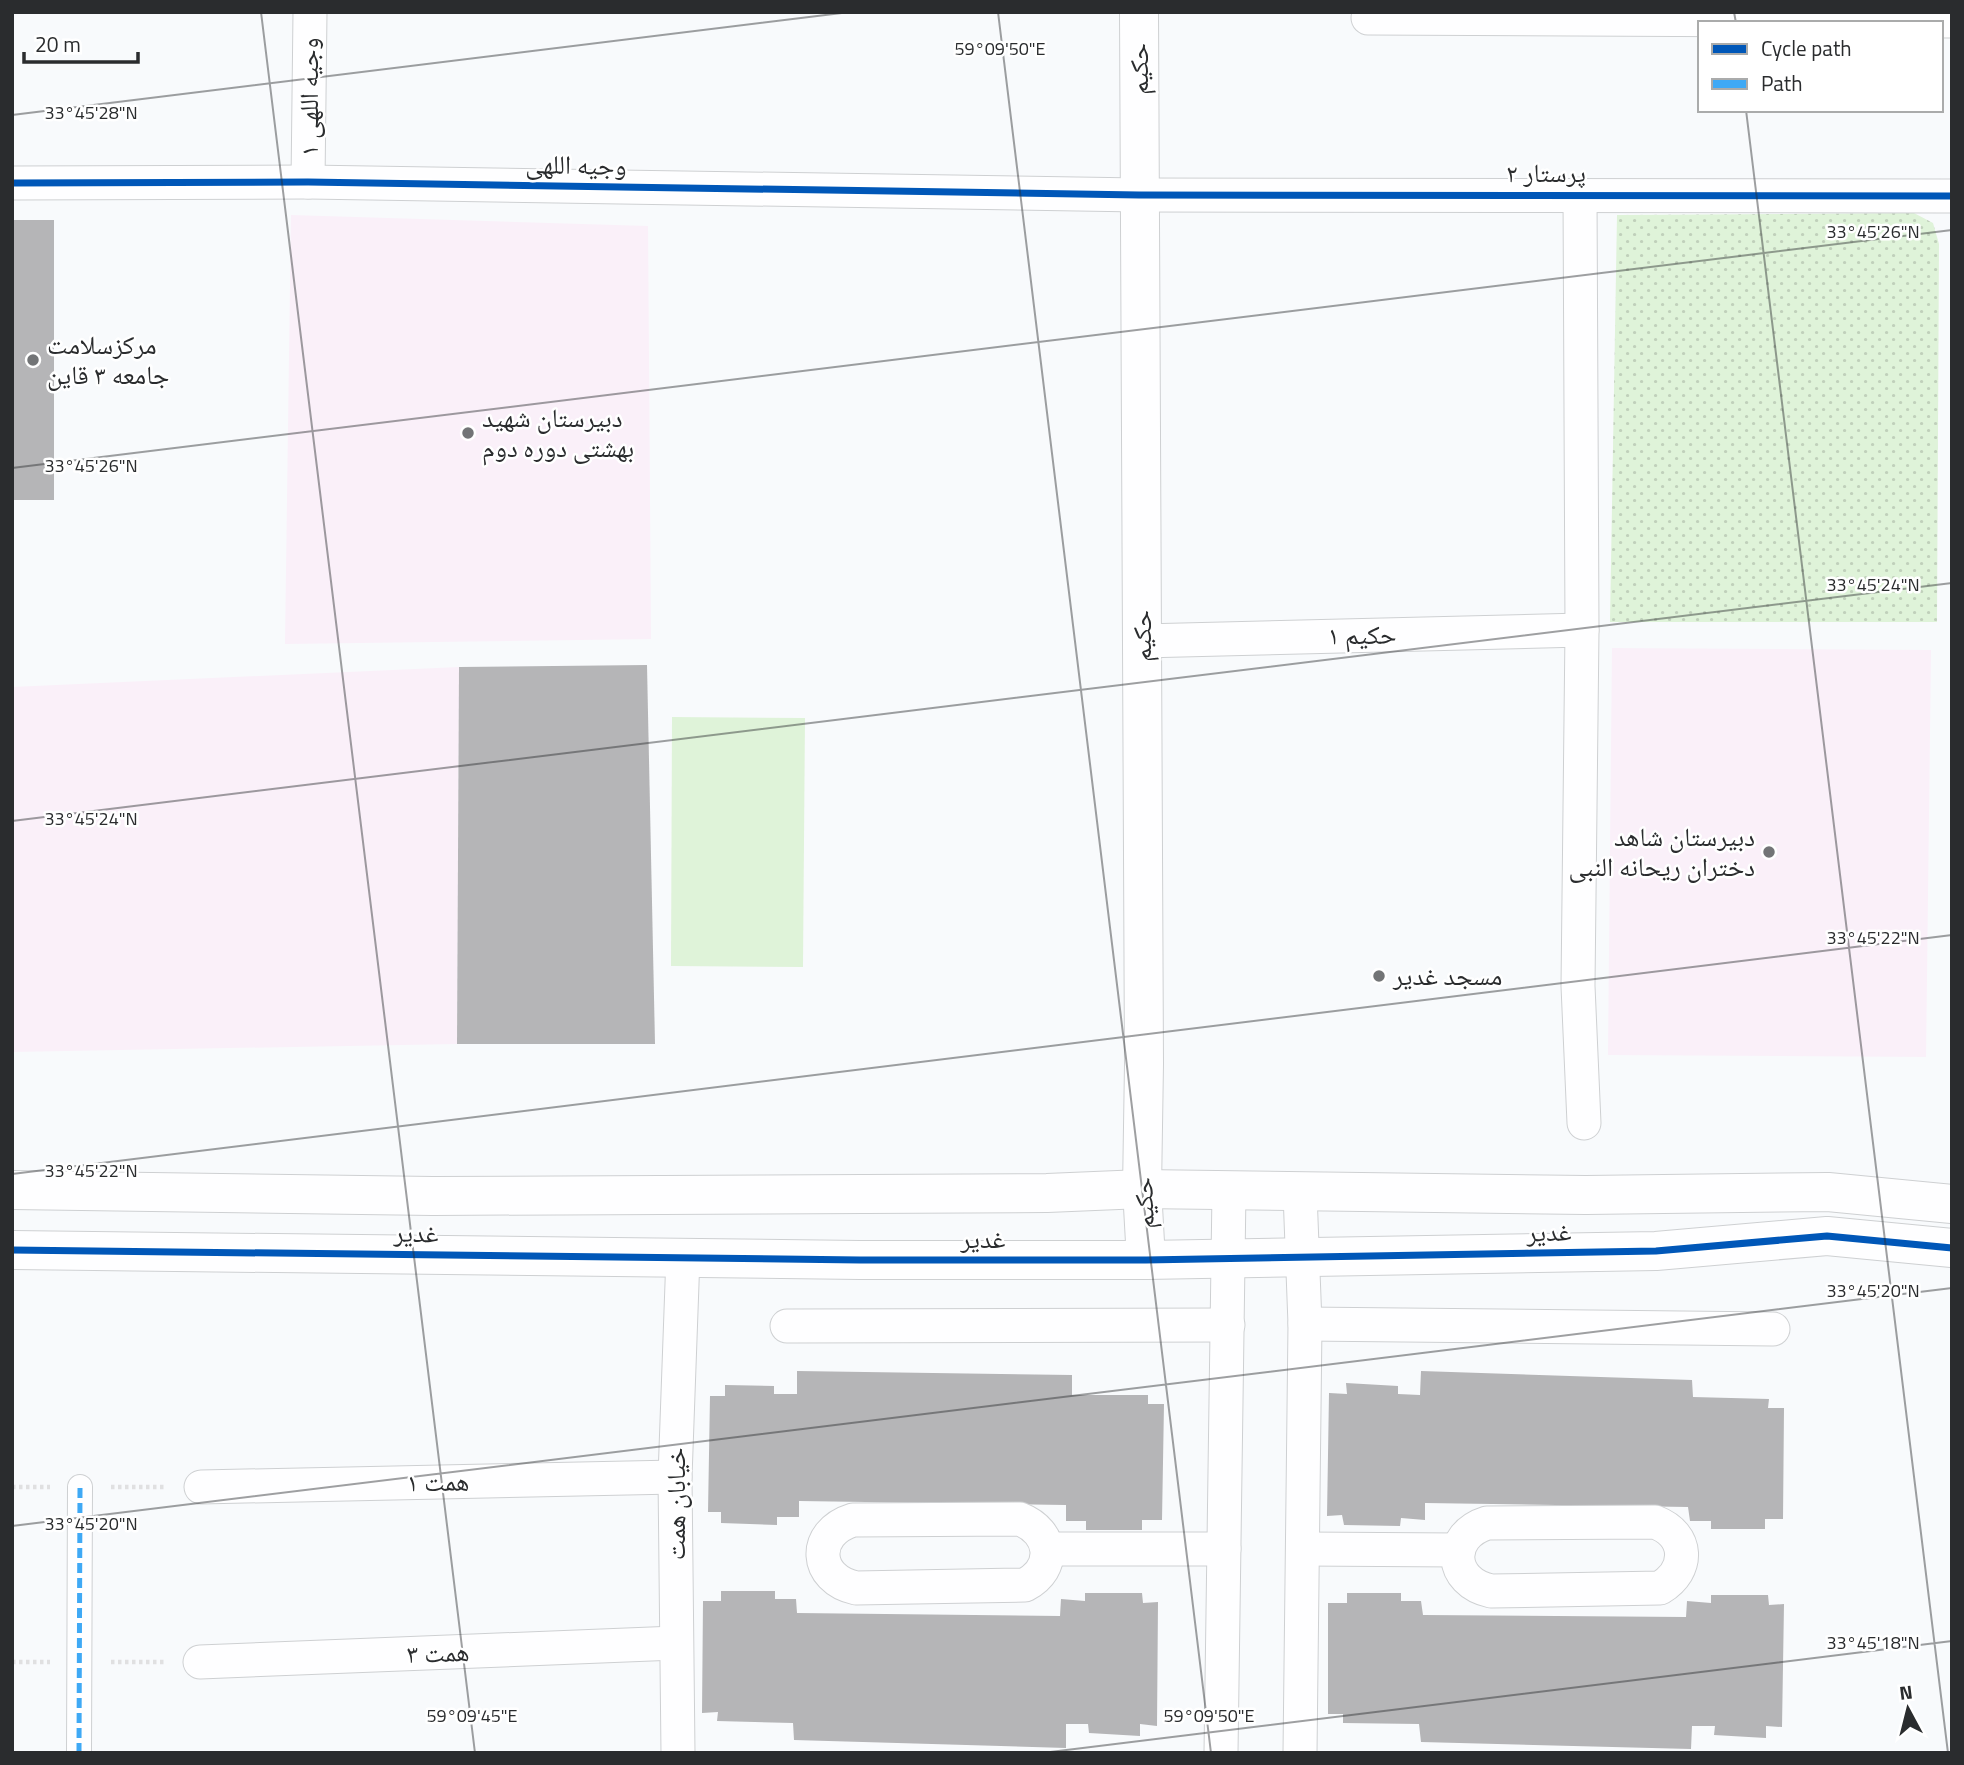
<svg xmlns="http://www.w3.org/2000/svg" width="1964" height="1765" font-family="'Titillium Web','Noto Naskh Arabic',sans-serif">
<defs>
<pattern id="park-dots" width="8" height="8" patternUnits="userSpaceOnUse" patternTransform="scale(1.75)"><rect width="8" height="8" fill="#dff3d9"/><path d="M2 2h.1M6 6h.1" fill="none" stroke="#c0d0bb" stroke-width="1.8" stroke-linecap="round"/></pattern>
</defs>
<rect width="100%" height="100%" fill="#f8fafc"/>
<g fill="#faf0f9">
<path d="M 291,215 L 648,226 L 651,639 L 285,644 Z"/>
<path d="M 1612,648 L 1931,650 L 1926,1057 L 1608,1055 Z"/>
<path d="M 459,667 L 457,1044 L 12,1052 L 12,687 Z"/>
</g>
<path fill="url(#park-dots)" d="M 1914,213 L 1933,223 L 1939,244 L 1937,622 L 1610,622 L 1617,215 Z"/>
<path fill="#dff3d9" d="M 672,717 L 805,718 L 803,967 L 671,966 Z"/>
<g fill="#b5b5b7">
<rect x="12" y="220" width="42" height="280"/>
<path d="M 647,665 L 655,1044 L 457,1044 L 459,667 Z"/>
<path d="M 797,1371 L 1072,1375 L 1072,1395 L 1148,1395 L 1148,1404 L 1164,1404 L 1162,1520 L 1142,1520 L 1142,1530 L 1086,1530 L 1086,1521 L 1066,1521 L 1066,1505 L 799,1501 L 799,1517 L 777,1517 L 777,1525 L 721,1523 L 721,1512 L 708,1512 L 710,1396 L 725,1396 L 725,1385 L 774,1386 L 774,1394 L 797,1394 Z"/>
<path d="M 1421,1371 L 1692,1380 L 1693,1397 L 1769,1399 L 1768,1408 L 1784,1408 L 1783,1519 L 1765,1519 L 1765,1529 L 1711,1529 L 1711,1521 L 1690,1521 L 1688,1507 L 1425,1503 L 1425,1520 L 1401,1518 L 1400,1526 L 1344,1525 L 1342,1515 L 1327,1516 L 1329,1393 L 1347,1394 L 1346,1383 L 1398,1386 L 1398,1394 L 1420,1395 Z"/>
<path d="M 721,1591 L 775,1591 L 775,1599 L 796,1599 L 797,1613 L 1060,1616 L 1061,1599 L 1085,1601 L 1085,1593 L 1142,1593 L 1143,1603 L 1158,1602 L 1157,1726 L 1140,1724 L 1140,1736 L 1089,1733 L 1088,1724 L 1066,1724 L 1066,1748 L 794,1740 L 793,1723 L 717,1721 L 718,1712 L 702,1713 L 703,1601 L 721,1601 Z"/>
<path d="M 1347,1593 L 1401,1593 L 1401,1601 L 1421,1601 L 1423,1615 L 1686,1617 L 1687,1601 L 1711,1603 L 1711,1595 L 1768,1595 L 1769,1605 L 1784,1604 L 1782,1727 L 1766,1726 L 1766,1738 L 1714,1735 L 1715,1726 L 1692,1726 L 1691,1749 L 1421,1742 L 1419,1724 L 1343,1723 L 1343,1714 L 1328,1714 L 1328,1603 L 1347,1603 Z"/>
</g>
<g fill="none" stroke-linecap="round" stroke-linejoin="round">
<g stroke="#ced0d2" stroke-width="26">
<path id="pedestrian" d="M 79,1753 L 80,1487"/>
</g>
<g stroke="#ced0d2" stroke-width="35">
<g id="minor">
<path d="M 1368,18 L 1952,21"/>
<path d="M 308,182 L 310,12"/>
<path d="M 12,183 L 308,182 L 1139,195 L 1952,196"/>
<path d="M 1580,194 L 1582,630 L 1578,986 L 1584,1123"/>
<path d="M 1142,641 L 1582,630"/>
<path d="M 1300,1193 L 1305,1324 L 1300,1753"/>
<path d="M 1305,1324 L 1773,1329"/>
<path d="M 787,1326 L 1228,1325"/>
<path d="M 201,1487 L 675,1477"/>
<path d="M 1020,1519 C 1053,1532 1057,1568 1025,1585 L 856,1588 C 814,1579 811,1533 853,1520 Z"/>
<path d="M 1655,1522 C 1689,1535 1690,1570 1660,1588 L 1491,1591 C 1449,1582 1446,1536 1487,1523 Z"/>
<path d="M 1048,1549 L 1224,1549"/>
<path d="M 1303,1549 L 1458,1550"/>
<path d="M 200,1662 L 676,1643"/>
<path d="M 678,1753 L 675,1477 L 683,1256"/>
<path d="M 1221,1753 L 1229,1191"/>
</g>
</g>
<g stroke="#ced0d2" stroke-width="40">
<g id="tertiary">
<path d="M 1139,12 L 1144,1064 L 1142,1189 L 1146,1260"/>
<path d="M 12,1190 L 433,1196 L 1047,1193 L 1142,1189 L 1586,1195 L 1828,1192 L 1952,1204"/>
<path d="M 12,1250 L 860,1260 L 1146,1260 L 1656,1251 L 1827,1236 L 1952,1248"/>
</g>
</g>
<g stroke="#e0e0e1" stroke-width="4.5" stroke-dasharray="3.5 3.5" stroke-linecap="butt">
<path d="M 12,1487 L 50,1487"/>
<path d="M 111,1487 L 165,1487"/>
<path d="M 12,1662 L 50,1662"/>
<path d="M 111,1662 L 165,1662"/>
</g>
<use href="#pedestrian" stroke="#fefeff" stroke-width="24"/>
<use href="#minor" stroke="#fefeff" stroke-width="33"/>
<use href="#tertiary" stroke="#fefeff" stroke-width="38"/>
<path stroke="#3fa9f5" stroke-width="5" stroke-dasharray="10 5" stroke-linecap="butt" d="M 79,1753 L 80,1487"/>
<g stroke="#fff" stroke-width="11">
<g id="cycleway">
<path d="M 12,183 L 308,182 L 1139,195 L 1952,196"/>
<path d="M 12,1250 L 860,1260 L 1146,1260 L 1656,1251 L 1827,1236 L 1952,1248"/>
</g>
</g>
<use href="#cycleway" stroke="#0057b8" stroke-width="7"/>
</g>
<path fill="none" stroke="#2a2c2e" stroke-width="2" stroke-opacity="0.45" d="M 261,12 L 475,1753M 998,12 L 1211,1753M 1734,12 L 1736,23M 1746,110 L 1948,1753M 12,115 L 850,12M 12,468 L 1952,230M 12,821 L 1952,583M 12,1174 L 1952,935M 12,1526 L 1952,1288M 1042,1753 L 1952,1641"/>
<g fill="#727476" stroke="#fff" stroke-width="2.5">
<circle cx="33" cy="360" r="7"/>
<circle cx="468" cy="433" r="7"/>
<circle cx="1769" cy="852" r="7"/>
<circle cx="1379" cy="976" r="7"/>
</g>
<g text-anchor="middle" stroke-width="5" stroke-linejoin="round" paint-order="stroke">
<g font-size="26" fill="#2a2c2e" stroke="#fff">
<text transform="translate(1139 69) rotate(-90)" y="9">حکیم</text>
<text transform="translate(309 97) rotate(-90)" y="9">وجیه اللهی ۱</text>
<text transform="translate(576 165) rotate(1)" y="9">وجیه اللهی</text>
<text x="1546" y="182">پرستار ۲</text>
<text transform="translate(1362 635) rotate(-1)" y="9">حکیم ۱</text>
<text transform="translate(1142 636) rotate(-90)" y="9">حکیم</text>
<text transform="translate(1144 1203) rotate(-92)" y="9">حکیم</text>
<text transform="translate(1549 1232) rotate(-1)" y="9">غدیر</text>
<text transform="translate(416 1233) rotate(1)" y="9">غدیر</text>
<text x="983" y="1248">غدیر</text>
<text transform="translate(438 1482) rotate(-1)" y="9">همت ۱</text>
<text transform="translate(676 1504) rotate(-90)" y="9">خیابان همت</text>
<text transform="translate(438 1653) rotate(-2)" y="9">همت ۳</text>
</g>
<g font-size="26" fill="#2a2c2e" stroke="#fff" text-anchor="start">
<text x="47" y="354">مرکزسلامت<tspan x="47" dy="30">جامعه ۳ قاین</tspan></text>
<text x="482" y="427">دبیرستان شهید<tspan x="482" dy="30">بهشتی دوره دوم</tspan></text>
<text x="1755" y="846" text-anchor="end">دبیرستان شاهد<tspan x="1755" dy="30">دختران ریحانه النبی</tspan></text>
<text x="1393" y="985">مسجد غدیر</text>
</g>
</g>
<g font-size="18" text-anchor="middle" fill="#2a2c2e" stroke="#fff" stroke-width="5" stroke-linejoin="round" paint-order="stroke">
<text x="1000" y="55">59°09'50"E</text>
<text x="91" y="119">33°45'28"N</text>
<text x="1873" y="238">33°45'26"N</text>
<text x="91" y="472">33°45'26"N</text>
<text x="1873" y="591">33°45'24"N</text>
<text x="91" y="825">33°45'24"N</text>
<text x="1873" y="944">33°45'22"N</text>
<text x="91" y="1177">33°45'22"N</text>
<text x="1873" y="1297">33°45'20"N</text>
<text x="91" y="1530">33°45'20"N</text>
<text x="1873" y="1649">33°45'18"N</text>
<text x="472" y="1722">59°09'45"E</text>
<text x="1209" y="1722">59°09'50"E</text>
</g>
<rect width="1964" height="1765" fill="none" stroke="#2a2c2e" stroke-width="28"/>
<rect x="1698" y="21" width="245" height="91" fill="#ffffff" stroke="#aaabab" stroke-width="2"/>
<rect x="1712" y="44" width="35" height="10" fill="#0057b8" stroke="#aaabab" stroke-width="2"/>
<text x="1761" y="56" font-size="21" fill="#2a2c2e">Cycle path</text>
<rect x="1712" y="79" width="35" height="10" fill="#3fa9f5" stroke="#aaabab" stroke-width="2"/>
<text x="1761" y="91" font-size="21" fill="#2a2c2e">Path</text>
<g transform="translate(1908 1709) rotate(353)" stroke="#ffffff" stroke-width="5" paint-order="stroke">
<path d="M0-5L12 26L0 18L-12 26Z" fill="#2a2c2e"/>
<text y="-10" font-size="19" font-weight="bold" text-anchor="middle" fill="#2a2c2e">N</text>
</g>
<path d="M24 52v10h114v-10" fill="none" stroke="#2a2c2e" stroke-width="3.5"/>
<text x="35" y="52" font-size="21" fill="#2a2c2e" stroke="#ffffff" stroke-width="5" paint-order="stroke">20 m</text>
</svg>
